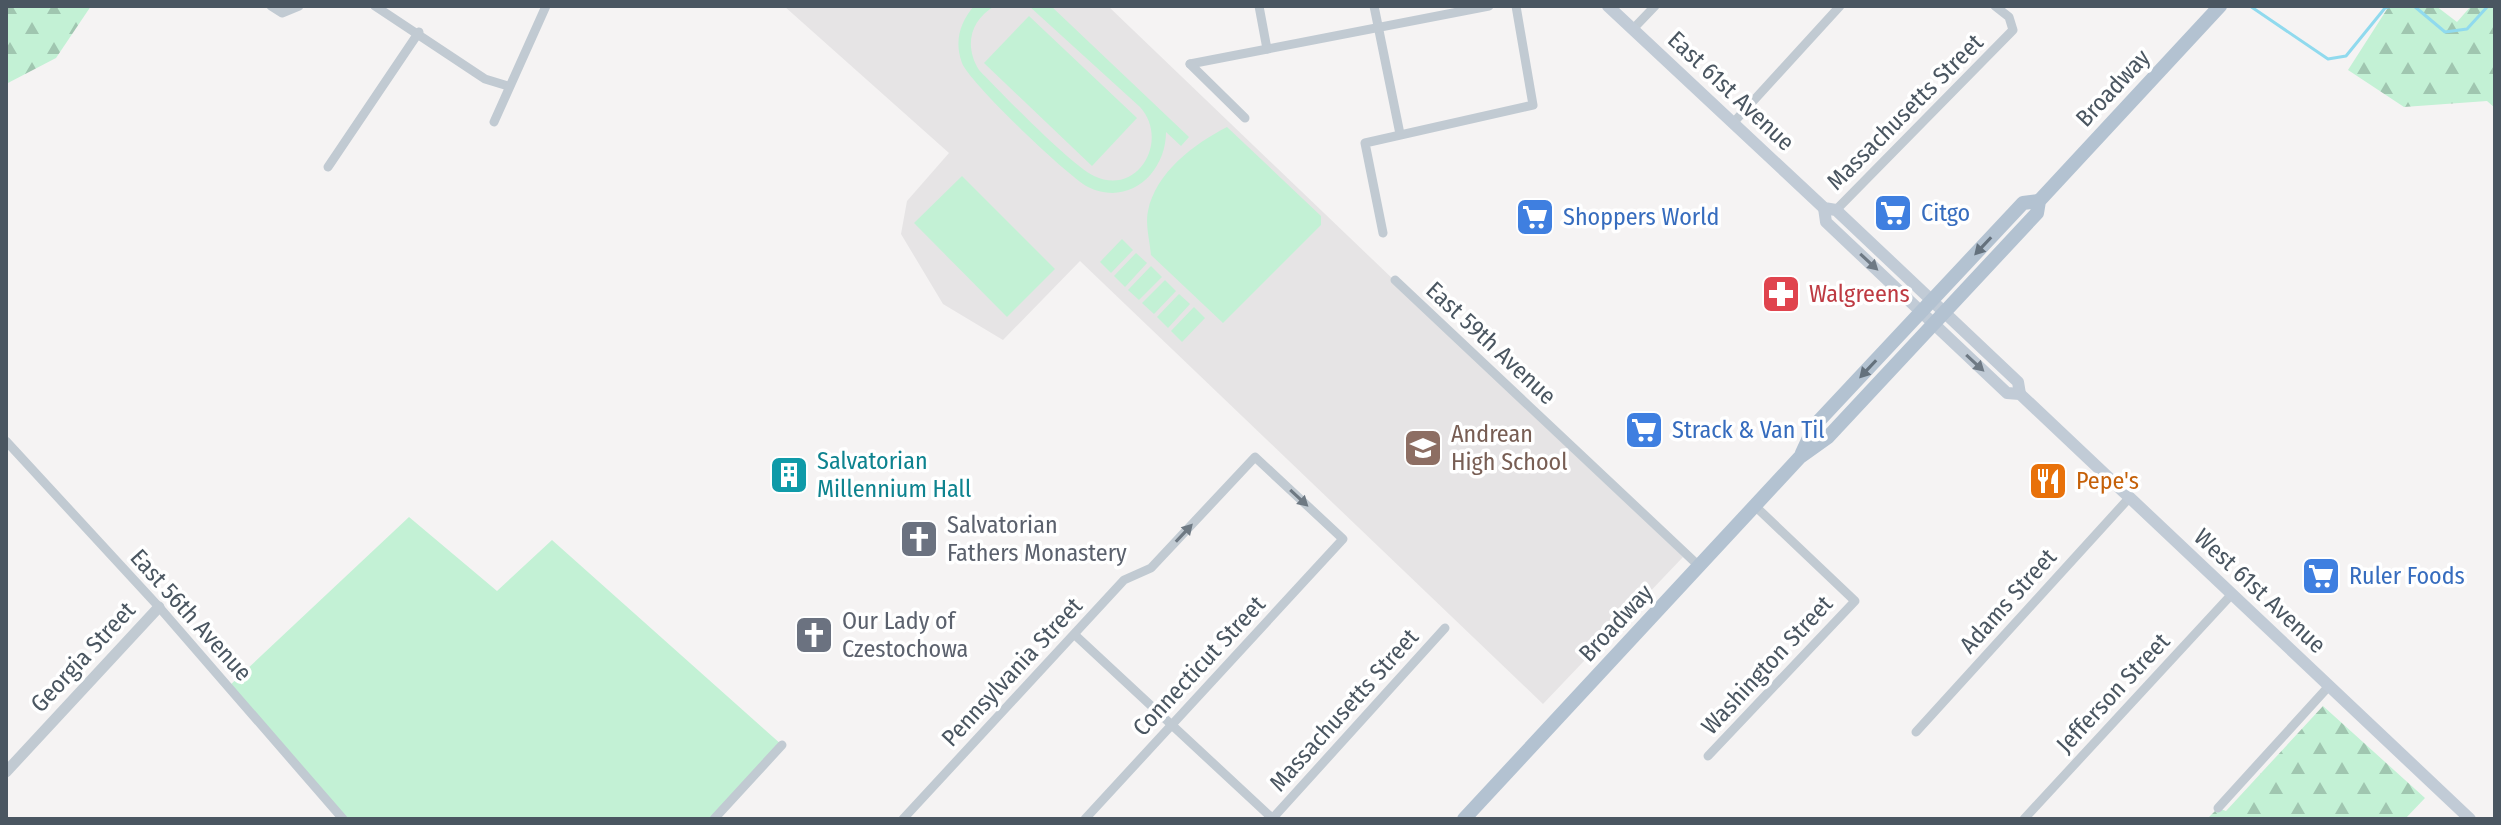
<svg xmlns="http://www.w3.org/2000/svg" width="2501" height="825" font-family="'Fira Sans Condensed',sans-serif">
<defs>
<pattern id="forest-firs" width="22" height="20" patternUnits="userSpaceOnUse" patternTransform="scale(2)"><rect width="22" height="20" fill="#c3f1d5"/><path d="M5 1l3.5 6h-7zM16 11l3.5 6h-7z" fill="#a0c6b0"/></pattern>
</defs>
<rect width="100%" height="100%" fill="#f5f3f3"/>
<path fill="#e6e4e5" d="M 784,6 L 1108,6 L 1683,557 L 1543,704 L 1080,261 L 1003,340 L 943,304 L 901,234 L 907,201 L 949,153 Z"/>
<g fill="#c3f1d5">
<path d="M 974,6 L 995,6 C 970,20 964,46 979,70 C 1000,92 1071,165 1094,176 C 1138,197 1170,140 1140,107 L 1029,6 L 1051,6 L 1189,137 L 1181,146 L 1166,132 C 1166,173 1129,207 1088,187 C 1068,177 969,82 962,63 C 954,42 960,22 974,6 Z"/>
<path d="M 1029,16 L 1137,118 L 1092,166 L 984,63 Z"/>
<path d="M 1227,127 L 1321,216 L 1321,225 L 1223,323 L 1151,255 C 1150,242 1145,224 1148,211 C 1156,172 1194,144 1227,127 Z"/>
<path d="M 962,176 L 1055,269 L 1007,317 L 914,223 Z"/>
<path d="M 1122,239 L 1133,250 L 1111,273 L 1100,262 Z"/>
<path d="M 1136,253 L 1147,263 L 1125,287 L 1114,276 Z"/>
<path d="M 1151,266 L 1162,277 L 1139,300 L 1128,290 Z"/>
<path d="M 1165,280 L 1176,291 L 1154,314 L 1142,303 Z"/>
<path d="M 1179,294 L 1190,304 L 1168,328 L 1157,317 Z"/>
<path d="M 1194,307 L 1205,318 L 1182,342 L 1171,331 Z"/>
<path d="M 409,517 L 497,591 L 552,540 L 782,745 L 714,819 L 343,819 L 228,687 Z"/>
</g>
<g fill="url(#forest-firs)">
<path d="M 6,6 L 91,6 L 56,58 L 6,84 Z"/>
<path d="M 2389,6 L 2436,6 L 2457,22 L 2471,6 L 2495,6 L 2495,108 L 2487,101 L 2404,107 L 2348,70 Z"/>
<path d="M 2323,706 L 2425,798 L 2405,819 L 2207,819 L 2218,808 L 2226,811 Z"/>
</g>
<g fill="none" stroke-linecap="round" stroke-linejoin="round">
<g stroke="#90daee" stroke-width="3">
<path d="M 2250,6 L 2328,59 L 2346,56 L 2385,8 L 2392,6"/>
<path d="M 2414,6 L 2445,32 L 2467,29 L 2488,6"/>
</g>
<g stroke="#c1cad2" stroke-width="9">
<path d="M 271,6 L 282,13 L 299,6"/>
<path d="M 375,6 L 485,79 L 508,86"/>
<path d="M 1259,6 L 1267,49"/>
<path d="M 1374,6 L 1400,134"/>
<path d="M 1633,29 L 1655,6"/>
<path d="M 1190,64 L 1489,6"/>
<path d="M 1190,64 L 1245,118"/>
<path d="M 494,122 L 546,6"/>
<path d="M 1734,122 L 1840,6"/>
<path d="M 328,167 L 419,32"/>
<path d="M 1836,210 L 2013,30 L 2009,17 L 1995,6"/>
<path d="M 1383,233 L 1365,143 L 1533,105 L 1516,6"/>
<path d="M 1395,280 L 1699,566"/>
<path d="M 6,441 L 159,607 L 343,819"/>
<path d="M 1075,635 L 1273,819"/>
<path d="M 1916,732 L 2130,497"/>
<path d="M 1708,756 L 1855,601 L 1755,506"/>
<path d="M 2218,808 L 2329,686"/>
<path d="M 714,819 L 782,745"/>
<path d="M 903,819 L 1124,580 L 1151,568 L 1255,457 L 1343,539 L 1085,819"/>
<path d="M 1272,819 L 1445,628"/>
<path d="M 2024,819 L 2232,594"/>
</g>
<path stroke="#c1cad2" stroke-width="11" d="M 6,772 L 159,607"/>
<g stroke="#c1cbd6" stroke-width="12">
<path d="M 1608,6 L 1824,208 L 1836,210 L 2018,382 L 2020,394"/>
<path d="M 1824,208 L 1826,222 L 2007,393 L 2020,394 L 2470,819"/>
</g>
<g stroke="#b3c2d1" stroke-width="14">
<path d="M 1802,453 L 1815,425 L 2023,203 L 2039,201"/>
<path d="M 1464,819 L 1800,457 L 1828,437 L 2037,213 L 2039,201 L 2220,6"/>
</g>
</g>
<defs><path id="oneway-solid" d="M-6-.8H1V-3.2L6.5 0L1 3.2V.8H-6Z" transform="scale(2)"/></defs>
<g fill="#64717d">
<use href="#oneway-solid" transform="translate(1983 246) rotate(133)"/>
<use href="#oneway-solid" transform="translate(1868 369) rotate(133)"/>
</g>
<g fill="#6e7984">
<use href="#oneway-solid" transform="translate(1869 262) rotate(43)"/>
<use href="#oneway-solid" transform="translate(1975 363) rotate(43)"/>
</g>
<g fill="#6e7983">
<use href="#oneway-solid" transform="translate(1299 498) rotate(43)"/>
<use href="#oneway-solid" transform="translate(1184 533) rotate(-47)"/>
</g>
<defs>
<g id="supermarket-square" transform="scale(2)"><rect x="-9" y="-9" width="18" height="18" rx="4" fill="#3f7fe0" stroke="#fff"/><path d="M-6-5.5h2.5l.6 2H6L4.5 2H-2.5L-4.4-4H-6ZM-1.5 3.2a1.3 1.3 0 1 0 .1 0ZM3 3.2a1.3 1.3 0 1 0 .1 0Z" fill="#fff"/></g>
<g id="pharmacy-square" transform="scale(2)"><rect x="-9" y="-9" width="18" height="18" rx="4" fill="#e0444e" stroke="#fff"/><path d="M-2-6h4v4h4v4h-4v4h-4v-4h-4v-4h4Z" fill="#fff"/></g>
<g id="school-square" transform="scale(2)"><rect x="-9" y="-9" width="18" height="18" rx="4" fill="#8d6e63" stroke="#fff"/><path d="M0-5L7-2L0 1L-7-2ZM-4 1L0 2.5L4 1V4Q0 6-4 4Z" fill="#fff"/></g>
<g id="building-square" transform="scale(2)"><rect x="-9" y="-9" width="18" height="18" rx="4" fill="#0f9aa8" stroke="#fff"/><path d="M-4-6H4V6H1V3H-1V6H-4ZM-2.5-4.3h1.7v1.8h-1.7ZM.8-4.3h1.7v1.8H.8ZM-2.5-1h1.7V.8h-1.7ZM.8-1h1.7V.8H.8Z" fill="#fff"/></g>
<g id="restaurant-square" transform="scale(2)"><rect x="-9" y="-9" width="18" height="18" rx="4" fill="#e8710a" stroke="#fff"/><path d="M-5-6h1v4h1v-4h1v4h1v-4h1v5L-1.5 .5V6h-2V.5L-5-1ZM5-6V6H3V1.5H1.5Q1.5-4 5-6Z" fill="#fff"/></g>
<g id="church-square" transform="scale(2)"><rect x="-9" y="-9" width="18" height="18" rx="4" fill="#6b7280" stroke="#fff"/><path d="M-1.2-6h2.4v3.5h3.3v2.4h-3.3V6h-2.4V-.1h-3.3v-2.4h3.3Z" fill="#fff"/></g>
</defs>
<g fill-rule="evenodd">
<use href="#supermarket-square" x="1893" y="213"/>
<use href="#supermarket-square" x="1535" y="217"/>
<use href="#pharmacy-square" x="1781" y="294"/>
<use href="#supermarket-square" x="1644" y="430"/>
<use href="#school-square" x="1423" y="448"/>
<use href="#building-square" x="789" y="475"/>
<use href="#restaurant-square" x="2048" y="481"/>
<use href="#church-square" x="919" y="539"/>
<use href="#supermarket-square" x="2321" y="576"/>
<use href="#church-square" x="814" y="635"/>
</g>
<g text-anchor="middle" stroke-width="7" stroke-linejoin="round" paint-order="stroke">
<g font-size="24" fill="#4a5661" stroke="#fff">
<text transform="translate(2113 88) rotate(-47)" y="8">Broadway</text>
<text transform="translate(1731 91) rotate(43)" y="8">East 61st Avenue</text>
<text transform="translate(1905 112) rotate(-45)" y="8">Massachusetts Street</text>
<text transform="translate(1491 343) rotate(43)" y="8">East 59th Avenue</text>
<text transform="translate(2260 591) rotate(43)" y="8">West 61st Avenue</text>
<text transform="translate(2008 601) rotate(-48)" y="8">Adams Street</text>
<text transform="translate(191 615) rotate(48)" y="8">East 56th Avenue</text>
<text transform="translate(1616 623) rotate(-47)" y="8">Broadway</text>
<text transform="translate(83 657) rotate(-47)" y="8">Georgia Street</text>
<text transform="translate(1767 665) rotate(-47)" y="8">Washington Street</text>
<text transform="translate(1199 666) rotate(-47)" y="8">Connecticut Street</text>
<text transform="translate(1012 672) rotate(-47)" y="8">Pennsylvania Street</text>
<text transform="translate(2113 693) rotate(-47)" y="8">Jefferson Street</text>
<text transform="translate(1344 710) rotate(-48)" y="8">Massachusetts Street</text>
</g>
<g font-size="24" fill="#366cbe" stroke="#fff" text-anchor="start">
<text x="1921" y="221">Citgo</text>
<text x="1563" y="225">Shoppers World</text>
<text x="1672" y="438">Strack &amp; Van Til</text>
<text x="2349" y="584">Ruler Foods</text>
</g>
<g font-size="24" fill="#be3a42" stroke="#fff" text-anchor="start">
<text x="1809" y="302">Walgreens</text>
</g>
<g font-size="24" fill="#785e54" stroke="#fff" text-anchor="start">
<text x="1451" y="442">Andrean<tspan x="1451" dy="28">High School</tspan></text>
</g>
<g font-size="24" fill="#0d838f" stroke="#fff" text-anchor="start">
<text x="817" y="469">Salvatorian<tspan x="817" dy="28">Millennium Hall</tspan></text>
</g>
<g font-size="24" fill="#c56008" stroke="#fff" text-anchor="start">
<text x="2076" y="489">Pepe's</text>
</g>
<g font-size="24" fill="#5b616d" stroke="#fff" text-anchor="start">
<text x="947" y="533">Salvatorian<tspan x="947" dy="28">Fathers Monastery</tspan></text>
<text x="842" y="629">Our Lady of<tspan x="842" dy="28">Czestochowa</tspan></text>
</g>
</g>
<rect width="2501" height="825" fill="none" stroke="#4a5661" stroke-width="16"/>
</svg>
